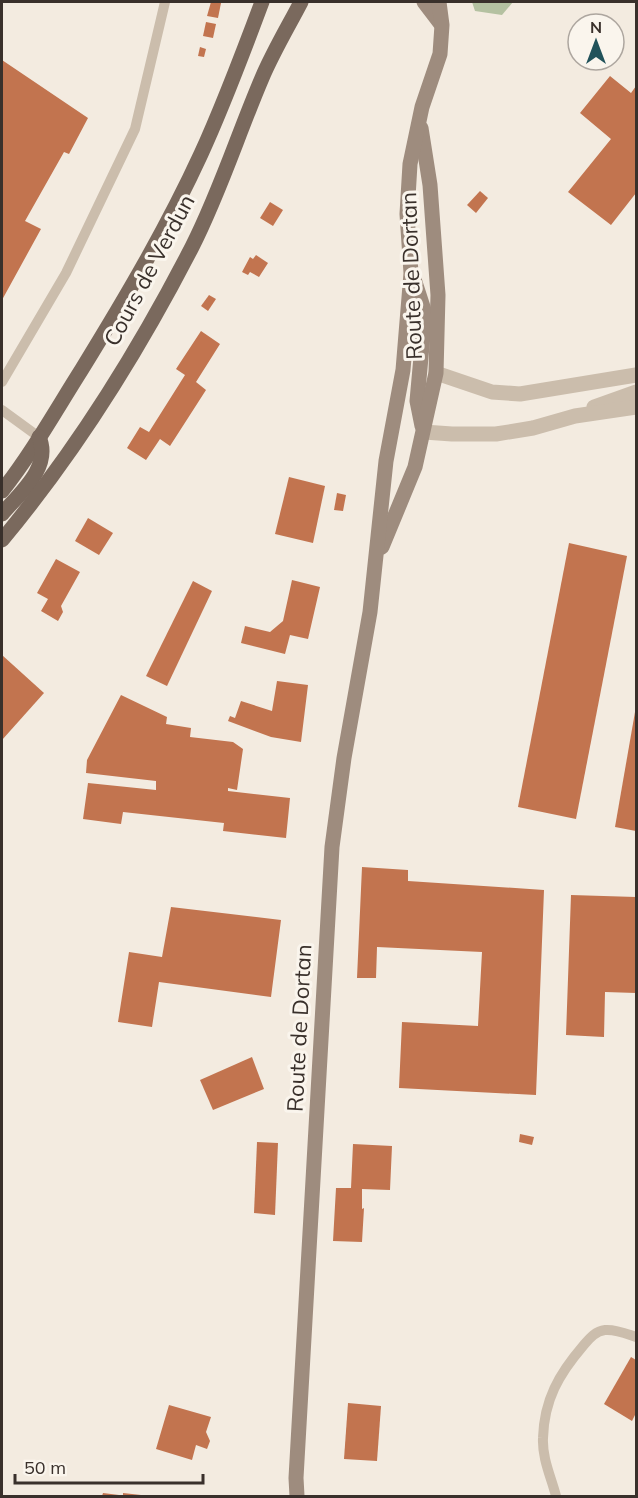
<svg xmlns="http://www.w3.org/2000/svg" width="638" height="1498" font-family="Mulish,sans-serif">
<rect width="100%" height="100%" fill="#f3ebe0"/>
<path fill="#b4c1a1" d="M 472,2 L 513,2 L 502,15 L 475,11 Z"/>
<g fill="#c2744f">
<path d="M 211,2 L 221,3 L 218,18 L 207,16 Z"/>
<path d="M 206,22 L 216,24 L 213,38 L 203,36 Z"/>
<path d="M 200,47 L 206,49 L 204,57 L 198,56 Z"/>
<path d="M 2,60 L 88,118 L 69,154 L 64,152 L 25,221 L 41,229 L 2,300 Z"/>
<path d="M 610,76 L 631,93 L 636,86 L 636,193 L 611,225 L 568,192 L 611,139 L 580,113 Z"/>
<path d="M 480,191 L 488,198 L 476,213 L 467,205 Z"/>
<path d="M 270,202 L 283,210 L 273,226 L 260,218 Z"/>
<path d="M 256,255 L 268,263 L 259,277 L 250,272 L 248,275 L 242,272 L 250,257 L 253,259 Z"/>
<path d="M 209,295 L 216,299 L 208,311 L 201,306 Z"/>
<path d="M 201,331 L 220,344 L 196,382 L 206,390 L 170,446 L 160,439 L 146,460 L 127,448 L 140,427 L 149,432 L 185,375 L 176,369 Z"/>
<path d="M 289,477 L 325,486 L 313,543 L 275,534 Z"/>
<path d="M 337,493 L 346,495 L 343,511 L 334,510 Z"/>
<path d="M 88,518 L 113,533 L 99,555 L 75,541 Z"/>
<path d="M 569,543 L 627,556 L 576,819 L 518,807 Z"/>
<path d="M 56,559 L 80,572 L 61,606 L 63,612 L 58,621 L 41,611 L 48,599 L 37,593 Z"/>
<path d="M 292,580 L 320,587 L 308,639 L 290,635 L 285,654 L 241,643 L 245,626 L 270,632 L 283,621 Z"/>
<path d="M 193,581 L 212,591 L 167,686 L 146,676 Z"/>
<path d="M 2,655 L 44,693 L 2,740 Z"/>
<path d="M 277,681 L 308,685 L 301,742 L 271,737 L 228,721 L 230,716 L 235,718 L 241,701 L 272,711 Z"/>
<path d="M 121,695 L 167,717 L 166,724 L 191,728 L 190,737 L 233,742 L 243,749 L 237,790 L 228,788 L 228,791 L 290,798 L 286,838 L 223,831 L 224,823 L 123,812 L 121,824 L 83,819 L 88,783 L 156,790 L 156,781 L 86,773 L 87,760 Z"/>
<path d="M 635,712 L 636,712 L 636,831 L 615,827 Z"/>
<path d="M 362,867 L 408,870 L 408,881 L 544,890 L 536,1095 L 399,1088 L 402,1022 L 478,1026 L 482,952 L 377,947 L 376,978 L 357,978 Z"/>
<path d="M 571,895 L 636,897 L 636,993 L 605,992 L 604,1037 L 566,1035 Z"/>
<path d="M 171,907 L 281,920 L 271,997 L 159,982 L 152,1027 L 118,1022 L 129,952 L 162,957 Z"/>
<path d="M 252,1057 L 264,1089 L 213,1110 L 200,1080 Z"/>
<path d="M 520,1134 L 534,1137 L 532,1145 L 519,1142 Z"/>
<path d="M 257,1142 L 278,1143 L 275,1215 L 254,1213 Z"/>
<path d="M 353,1144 L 392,1146 L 390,1190 L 362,1189 L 362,1209 L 364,1208 L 362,1242 L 333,1241 L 336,1188 L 351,1188 Z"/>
<path d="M 631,1357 L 636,1360 L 636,1413 L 632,1421 L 604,1404 Z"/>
<path d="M 348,1403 L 381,1406 L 377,1461 L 344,1459 Z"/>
<path d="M 169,1405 L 211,1417 L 206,1432 L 210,1441 L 207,1449 L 196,1445 L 192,1460 L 156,1449 Z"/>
<path d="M 103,1493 L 119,1495 L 119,1496 L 102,1496 Z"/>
<path d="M 123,1493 L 141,1495 L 141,1496 L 123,1496 Z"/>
</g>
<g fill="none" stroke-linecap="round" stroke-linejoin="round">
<g stroke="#cbbdac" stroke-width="10">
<path d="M 2,382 L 66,273 L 135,129 L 165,2"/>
<path d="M 2,410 L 39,437"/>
<path d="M 556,1496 C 551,1477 542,1458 543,1438 C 544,1400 559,1374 583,1346 C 589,1339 595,1331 605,1330 C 616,1329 627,1334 636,1337"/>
</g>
<g stroke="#cbbdac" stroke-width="15">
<path d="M 436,373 L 492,392 L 520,394 L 636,375"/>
<path d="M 594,407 L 636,392"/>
<path d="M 424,432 L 452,434 L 496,434 L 533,428 L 575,416 L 636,407"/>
</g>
<g stroke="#9e8c7e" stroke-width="15">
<path d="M 424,2 L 440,23"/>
<path d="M 414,279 L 425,313 L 417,401 L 422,426"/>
<path d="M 382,547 L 415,467 L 436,373 L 438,295 L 430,185 L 421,128"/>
<path d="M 297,1496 L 296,1478 L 332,847 L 344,758 L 370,612 L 386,461 L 403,370 L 411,273 L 407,214 L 410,164 L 422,107 L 440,54 L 442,25 L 439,2"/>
</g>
<g stroke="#7a695d" stroke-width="15">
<path d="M 2,491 C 32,453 56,410 82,369 C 125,299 167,228 201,154 C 224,104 243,53 262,2"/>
<path d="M 2,514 C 20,493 52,467 39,437"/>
<path d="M 2,540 C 76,451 139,350 192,247 C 220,192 238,134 262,78 C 273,52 288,27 301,2"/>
</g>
</g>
<g text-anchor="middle" stroke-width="6" stroke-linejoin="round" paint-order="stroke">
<g font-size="22" fill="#39302b" stroke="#faf5ed">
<text transform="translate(149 270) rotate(-62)" y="8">Cours de Verdun</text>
<text transform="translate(411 276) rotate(-92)" y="8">Route de Dortan</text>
<text transform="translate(299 1028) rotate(-87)" y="8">Route de Dortan</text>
</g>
</g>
<rect width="638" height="1498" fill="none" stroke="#39302b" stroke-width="6"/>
<g transform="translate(596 42)"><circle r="28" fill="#faf5ed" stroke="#ada69f" stroke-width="1.5"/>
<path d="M0-4.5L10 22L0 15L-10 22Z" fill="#21525a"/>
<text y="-9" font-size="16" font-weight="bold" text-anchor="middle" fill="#39302b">N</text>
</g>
<path d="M15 1474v9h188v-9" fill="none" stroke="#39302b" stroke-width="3"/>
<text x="24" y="1474" font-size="18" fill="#39302b" stroke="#faf5ed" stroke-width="4.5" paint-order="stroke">50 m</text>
</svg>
